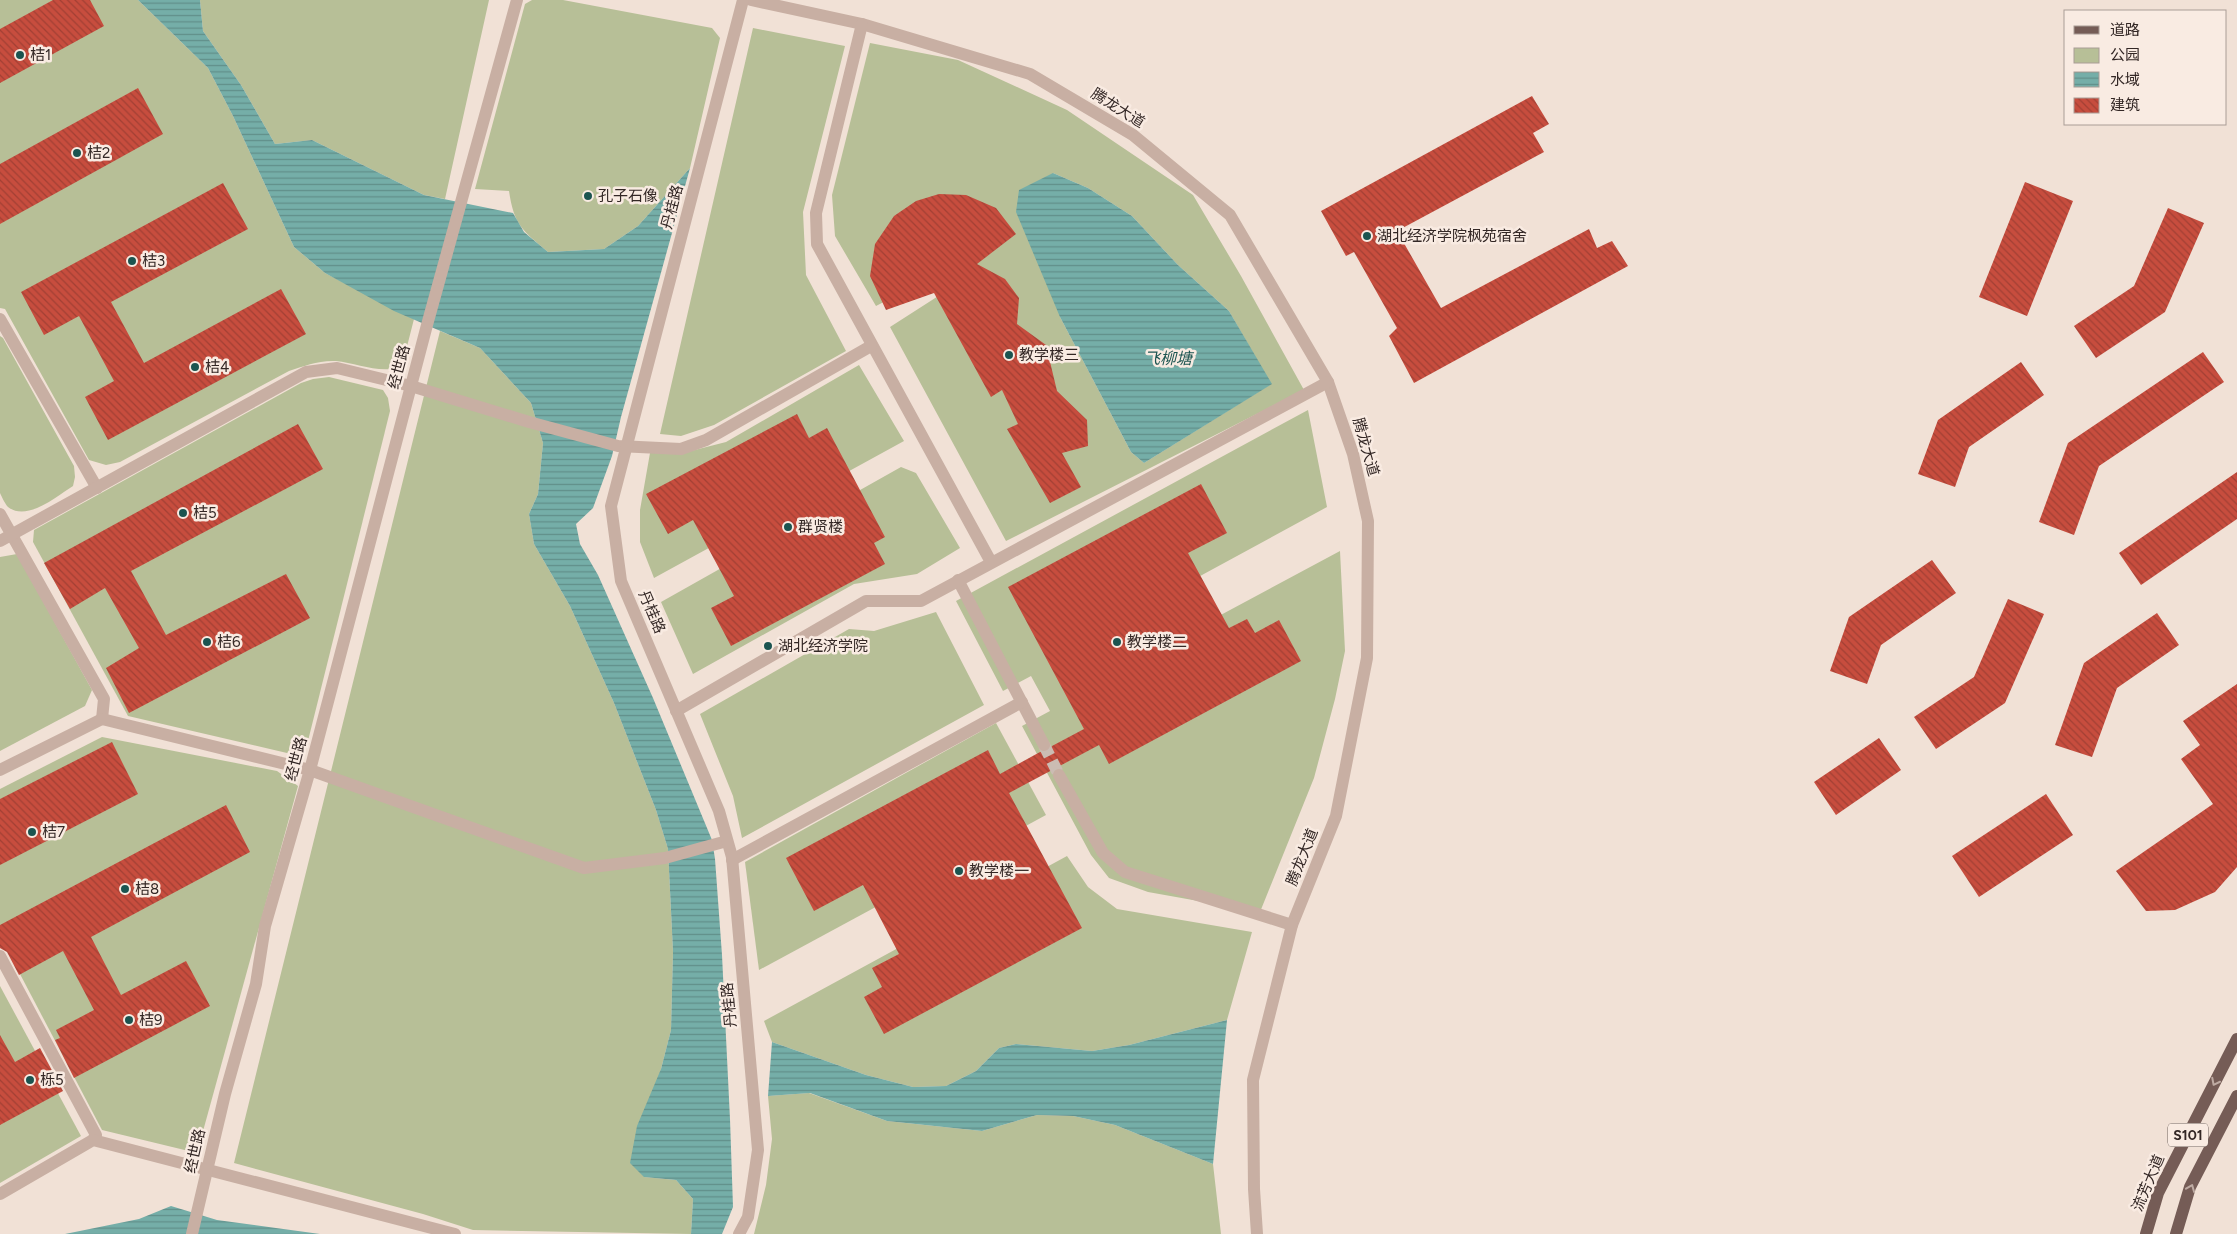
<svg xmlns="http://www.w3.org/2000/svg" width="2237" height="1234" font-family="Figtree,'Noto Sans SC',sans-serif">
<defs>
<pattern id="water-rules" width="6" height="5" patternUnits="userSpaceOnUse" patternTransform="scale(1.25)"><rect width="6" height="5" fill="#75aea8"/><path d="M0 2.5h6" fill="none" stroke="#618e89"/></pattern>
<pattern id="building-back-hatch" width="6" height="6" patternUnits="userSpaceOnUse" patternTransform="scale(1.25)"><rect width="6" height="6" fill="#c74d3e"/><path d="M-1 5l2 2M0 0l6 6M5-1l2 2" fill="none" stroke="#a24034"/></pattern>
</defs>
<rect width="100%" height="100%" fill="#f1e1d6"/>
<g fill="#b7bf97" fill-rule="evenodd">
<path d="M 0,0 L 138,0 L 208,68 L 233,116 L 294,247 L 325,273 L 414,319 L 402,366 C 382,375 357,363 336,361 C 319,360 304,366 289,371 L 120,462 L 106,465 L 89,460 L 5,309 L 0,308 Z"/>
<path d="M 200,0 L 489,0 L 445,199 L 424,195 L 312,140 L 275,144 L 241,85 L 203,31 Z"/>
<path d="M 532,0 L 563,0 L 712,28 L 720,38 L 690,168 L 638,226 L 604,249 L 548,252 C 522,230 514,225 509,191 L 475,189 L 525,4 Z"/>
<path d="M 753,28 L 845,46 L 803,212 L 806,275 L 846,351 L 714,425 L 681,436 L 660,434 Z"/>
<path d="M 870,43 L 958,60 L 1067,110 L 1193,195 L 1241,276 L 1304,390 L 1006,541 L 890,327 L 943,293 L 934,276 L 876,306 L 835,236 L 832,195 ZM 1053,173 L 1088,188 L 1132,216 L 1178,265 L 1229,311 L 1271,384 L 1144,463 L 1131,452 L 1060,317 Z"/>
<path d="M 440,331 L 480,348 L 531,403 L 543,443 L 538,494 L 529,514 L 534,544 L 570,606 L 614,703 L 656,810 L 668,849 L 673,952 L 671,1030 L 661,1069 L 644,1177 L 676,1180 L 693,1199 L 691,1234 L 473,1230 L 423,1214 L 234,1163 Z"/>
<path d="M 0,336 L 3,338 L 74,466 L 75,477 L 73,486 C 57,496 27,522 8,507 C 5,504 2,497 0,493 Z"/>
<path d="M 859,365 L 904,441 L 654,578 L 640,542 L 640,510 L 650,453 L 683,453 L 726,442 Z"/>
<path d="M 329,377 L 383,390 L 388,398 L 390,411 L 304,757 L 128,716 L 33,542 L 34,530 L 301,383 L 313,379 Z"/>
<path d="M 1308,410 L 1327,507 L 1167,594 L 1189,632 L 1340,551 L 1345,651 L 1335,699 L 1314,778 L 1260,912 L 1148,892 L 1109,878 L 1091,855 L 1022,726 L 1050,711 L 1031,676 L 1003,691 L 956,601 Z"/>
<path d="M 901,467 L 916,473 L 960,548 L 917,574 L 854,584 L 693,674 L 661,602 Z"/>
<path d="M 17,554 L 92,690 L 85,706 L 0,751 L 0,557 Z"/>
<path d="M 936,612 L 984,705 L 742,838 L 733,796 L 700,714 L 849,629 L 874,631 Z"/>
<path d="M 996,723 L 1046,815 L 759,970 L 745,862 Z"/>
<path d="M 102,737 L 277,771 L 298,786 L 197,1153 L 102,1130 L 0,936 L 0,789 Z"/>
<path d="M 1067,856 L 1088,887 L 1117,909 L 1252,932 L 1227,1020 L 1129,1045 L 1092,1051 L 1016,1044 L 999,1048 L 976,1071 L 946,1086 L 913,1087 L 866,1075 L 772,1042 L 764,1021 Z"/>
<path d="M 0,986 L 81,1136 L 0,1183 Z"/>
<path d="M 809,1093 L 887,1121 L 982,1131 L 1037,1115 L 1073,1116 L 1115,1125 L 1213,1164 L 1221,1234 L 754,1234 L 766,1185 L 772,1139 L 768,1096 Z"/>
</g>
<g fill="url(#water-rules)">
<path d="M 138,0 L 200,0 L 203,31 L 241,85 L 275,144 L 312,140 L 424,195 L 513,213 L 524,232 L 548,252 L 604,249 L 638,226 L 690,168 L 621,417 L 612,456 L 593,508 L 576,524 L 580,544 L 598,575 L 653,698 L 712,840 L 715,859 L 722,955 L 730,1119 L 733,1207 L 722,1234 L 691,1234 L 693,1199 L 676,1180 L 644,1177 L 630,1163 L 637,1126 L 661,1069 L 671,1030 L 673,952 L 668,849 L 656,810 L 614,703 L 570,606 L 534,544 L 529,514 L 538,494 L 543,443 L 531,403 L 480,348 L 394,311 L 325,273 L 294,247 L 233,116 L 208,68 Z"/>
<path d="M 1053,173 L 1088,188 L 1132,216 L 1178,265 L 1229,311 L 1272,384 L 1144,463 L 1131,452 L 1060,317 L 1016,212 L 1019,190 Z"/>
<path d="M 1227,1020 L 1213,1164 L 1115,1125 L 1073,1116 L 1037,1115 L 982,1131 L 887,1121 L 810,1093 L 768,1096 L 772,1042 L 866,1075 L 913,1087 L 946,1086 L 976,1071 L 999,1048 L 1016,1044 L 1092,1051 L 1129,1045 Z"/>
<path d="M 171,1206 L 217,1220 L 320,1234 L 65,1234 L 139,1219 Z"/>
</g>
<g fill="url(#building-back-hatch)">
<path d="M 53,0 L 90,0 L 104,26 L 0,83 L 0,29 Z"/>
<path d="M 138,88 L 163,134 L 0,224 L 0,164 Z"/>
<path d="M 1532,96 L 1549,124 L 1533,133 L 1544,152 L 1397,231 L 1441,308 L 1589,229 L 1597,248 L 1612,241 L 1628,266 L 1414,383 L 1389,336 L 1397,328 L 1354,252 L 1346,256 L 1321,211 Z"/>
<path d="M 2025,182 L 2073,201 L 2027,316 L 1979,297 Z"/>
<path d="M 223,183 L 248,229 L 111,302 L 144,363 L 281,289 L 306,334 L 108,440 L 85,397 L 114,381 L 79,316 L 44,335 L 21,292 Z"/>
<path d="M 939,194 L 966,195 L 996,208 L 1016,234 L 977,264 L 1005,279 L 1019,298 L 1017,324 L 1046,345 L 1057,391 L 1087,420 L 1088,446 L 1062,453 L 1081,487 L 1050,503 L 1007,429 L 1018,424 L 1002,390 L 991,397 L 934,293 L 886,310 L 870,276 L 875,244 L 894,216 L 916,201 Z"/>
<path d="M 2168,208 L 2204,223 L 2165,312 L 2096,358 L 2074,326 L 2134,286 Z"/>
<path d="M 2203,352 L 2224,382 L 2099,466 L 2074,535 L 2039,522 L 2068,443 Z"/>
<path d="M 2021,362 L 2044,395 L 1969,447 L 1955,487 L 1918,474 L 1938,420 Z"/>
<path d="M 797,414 L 809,438 L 827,428 L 885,537 L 874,543 L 885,564 L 731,646 L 711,608 L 734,596 L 693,520 L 668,534 L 646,494 Z"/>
<path d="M 298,424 L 323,469 L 131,571 L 166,635 L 286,574 L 310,618 L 129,713 L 106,668 L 139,648 L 105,588 L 70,609 L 44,563 Z"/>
<path d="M 2237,472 L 2237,519 L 2141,585 L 2119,553 Z"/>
<path d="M 1201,484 L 1227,533 L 1188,553 L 1229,628 L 1247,619 L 1255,633 L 1279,620 L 1301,661 L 1109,764 L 1099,745 L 1009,793 L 1082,928 L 884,1034 L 864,997 L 882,987 L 872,968 L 899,954 L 863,885 L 814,911 L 786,858 L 988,750 L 1000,774 L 1040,752 L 1048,752 L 1052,746 L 1084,729 L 1008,587 Z"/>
<path d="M 1932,560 L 1956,593 L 1881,645 L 1867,684 L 1830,671 L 1849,617 Z"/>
<path d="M 2008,599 L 2044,614 L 2005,703 L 1936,749 L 1914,717 L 1974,677 Z"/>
<path d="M 2157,613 L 2179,645 L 2117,688 L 2092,757 L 2055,745 L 2084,663 Z"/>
<path d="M 2237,684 L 2237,867 L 2215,892 L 2175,910 L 2146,911 L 2116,871 L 2213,804 L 2181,759 L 2200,745 L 2183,721 Z"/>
<path d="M 1879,738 L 1901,770 L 1836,815 L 1814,782 Z"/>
<path d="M 112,742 L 138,794 L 0,865 L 0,799 Z"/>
<path d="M 2046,794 L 2073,835 L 1979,897 L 1952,856 Z"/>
<path d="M 226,805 L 250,852 L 91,937 L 121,995 L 186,961 L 210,1006 L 74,1078 L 55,1040 L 60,1038 L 56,1030 L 94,1010 L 63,951 L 19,975 L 7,952 L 0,948 L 0,925 Z"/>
<path d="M 0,1035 L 15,1062 L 40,1048 L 63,1091 L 0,1125 Z"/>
</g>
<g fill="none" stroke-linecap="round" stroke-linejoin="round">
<path stroke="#cbbcb3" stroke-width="12" stroke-dasharray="12 6" stroke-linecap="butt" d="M 1044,745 L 1059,775"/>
<g stroke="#c8afa3" stroke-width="12">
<path d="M 751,0 L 862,24 L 1030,74 L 1133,135 L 1230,215 L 1328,382 L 1353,454 L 1368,521 L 1367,658 L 1336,816 L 1292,925 L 1253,1080 L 1254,1189 L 1257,1234"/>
<path d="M 862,24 L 816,213 L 817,244 L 991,562"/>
<path d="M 0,319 L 97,488"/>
<path d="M 0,514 L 104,699 L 102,719"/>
<path d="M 0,541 L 306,372 L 337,368 L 411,386 L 529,422 L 618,446 L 681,449 L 706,440 L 871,346"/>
<path d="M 958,580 L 1044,745"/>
<path d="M 676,711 L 866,601 L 921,601 L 1328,382"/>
<path d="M 0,770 L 102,719 L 310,770 L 584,868 L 665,858 L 727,841"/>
<path d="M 1059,775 L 1103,853 L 1125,872 L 1292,925"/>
<path d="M 732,860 L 1022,702"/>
<path d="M 0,956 L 96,1135 L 93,1140"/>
<path d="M 0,1194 L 93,1140 L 455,1234"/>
<path d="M 192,1234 L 225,1094 L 256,984 L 265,926 L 310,770 L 427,325 L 517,0"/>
<path d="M 739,1234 L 748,1217 L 758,1150 L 732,857 L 719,811 L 621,581 L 611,506 L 743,0"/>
</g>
<g stroke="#755c56" stroke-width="12">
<path d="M 2146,1234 L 2158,1193 L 2237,1039"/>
<path d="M 2176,1234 L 2190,1187 L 2237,1096"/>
</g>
</g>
<defs><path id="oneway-chevron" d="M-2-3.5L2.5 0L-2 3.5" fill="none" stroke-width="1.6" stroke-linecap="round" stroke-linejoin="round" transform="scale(1.25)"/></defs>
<g stroke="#beaba3">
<use href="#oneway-chevron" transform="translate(2215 1082) rotate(117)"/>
<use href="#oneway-chevron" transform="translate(2191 1188) rotate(-68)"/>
</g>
<g fill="#1b5450" stroke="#f9ebe2" stroke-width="2">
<circle cx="20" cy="55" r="5"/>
<circle cx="77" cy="153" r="5"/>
<circle cx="588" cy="196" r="5"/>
<circle cx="1367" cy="236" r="5"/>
<circle cx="132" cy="261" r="5"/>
<circle cx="1009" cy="355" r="5"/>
<circle cx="195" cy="367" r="5"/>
<circle cx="183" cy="513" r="5"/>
<circle cx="788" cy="527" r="5"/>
<circle cx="207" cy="642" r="5"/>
<circle cx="1117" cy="642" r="5"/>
<circle cx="768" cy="646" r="5"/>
<circle cx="32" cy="832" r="5"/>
<circle cx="959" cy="871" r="5"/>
<circle cx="125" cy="889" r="5"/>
<circle cx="129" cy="1020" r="5"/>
<circle cx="30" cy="1080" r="5"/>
</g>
<g text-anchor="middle" stroke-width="5" stroke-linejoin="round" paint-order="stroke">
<rect fill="#f9ebe2" stroke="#6e625e" stroke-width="1" x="2168" y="1123.5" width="40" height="23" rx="4"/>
<g font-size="14" font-weight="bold" fill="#332725">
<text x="2188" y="1140">S101</text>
</g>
<g font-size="15" fill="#332725" stroke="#f9ebe2" text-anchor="start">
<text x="30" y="60">桔1</text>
<text x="87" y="158">桔2</text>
<text x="598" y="201">孔子石像</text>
<text x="1377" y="241">湖北经济学院枫苑宿舍</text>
<text x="142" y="266">桔3</text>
<text x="1019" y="360">教学楼三</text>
<text x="205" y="372">桔4</text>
<text x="193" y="518">桔5</text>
<text x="798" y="532">群贤楼</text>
<text x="217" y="647">桔6</text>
<text x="1127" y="647">教学楼二</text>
<text x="778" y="651">湖北经济学院</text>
<text x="42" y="837">桔7</text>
<text x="969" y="876">教学楼一</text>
<text x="135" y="894">桔8</text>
<text x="139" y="1025">桔9</text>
<text x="40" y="1085">栎5</text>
</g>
<g font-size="15" fill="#332725" stroke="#f9ebe2">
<text transform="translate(1118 108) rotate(32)" y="5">腾龙大道</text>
<text transform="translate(672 207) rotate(-75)" y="5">丹桂路</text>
<text transform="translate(399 367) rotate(-75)" y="5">经世路</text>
<text transform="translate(1366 447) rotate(74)" y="5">腾龙大道</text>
<text transform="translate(652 612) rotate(67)" y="5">丹桂路</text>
<text transform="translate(296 759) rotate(-75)" y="5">经世路</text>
<text transform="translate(1302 857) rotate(-68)" y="5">腾龙大道</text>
<text transform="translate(729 1005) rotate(-95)" y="5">丹桂路</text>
<text transform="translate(195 1151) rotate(-77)" y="5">经世路</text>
<text transform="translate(2148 1183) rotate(-67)" y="5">流芳大道</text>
</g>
<g font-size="16" font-style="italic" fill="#1b5450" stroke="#f9ebe2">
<text x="1168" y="364">飞柳塘</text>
</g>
</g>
<rect x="2064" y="10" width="162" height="115" fill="#f9ebe2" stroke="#aa9d96"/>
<rect x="2074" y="26" width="25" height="8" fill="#755c56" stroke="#aa9d96"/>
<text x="2110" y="35" font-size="15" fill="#332725">道路</text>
<rect x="2074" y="48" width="25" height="15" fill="#b7bf97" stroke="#aa9d96"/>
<text x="2110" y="60" font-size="15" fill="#332725">公园</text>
<rect x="2074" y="72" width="25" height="15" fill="url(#water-rules)" stroke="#aa9d96"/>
<text x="2110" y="85" font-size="15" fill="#332725">水域</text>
<rect x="2074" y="98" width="25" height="15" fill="url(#building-back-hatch)" stroke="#aa9d96"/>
<text x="2110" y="110" font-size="15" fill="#332725">建筑</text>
</svg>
